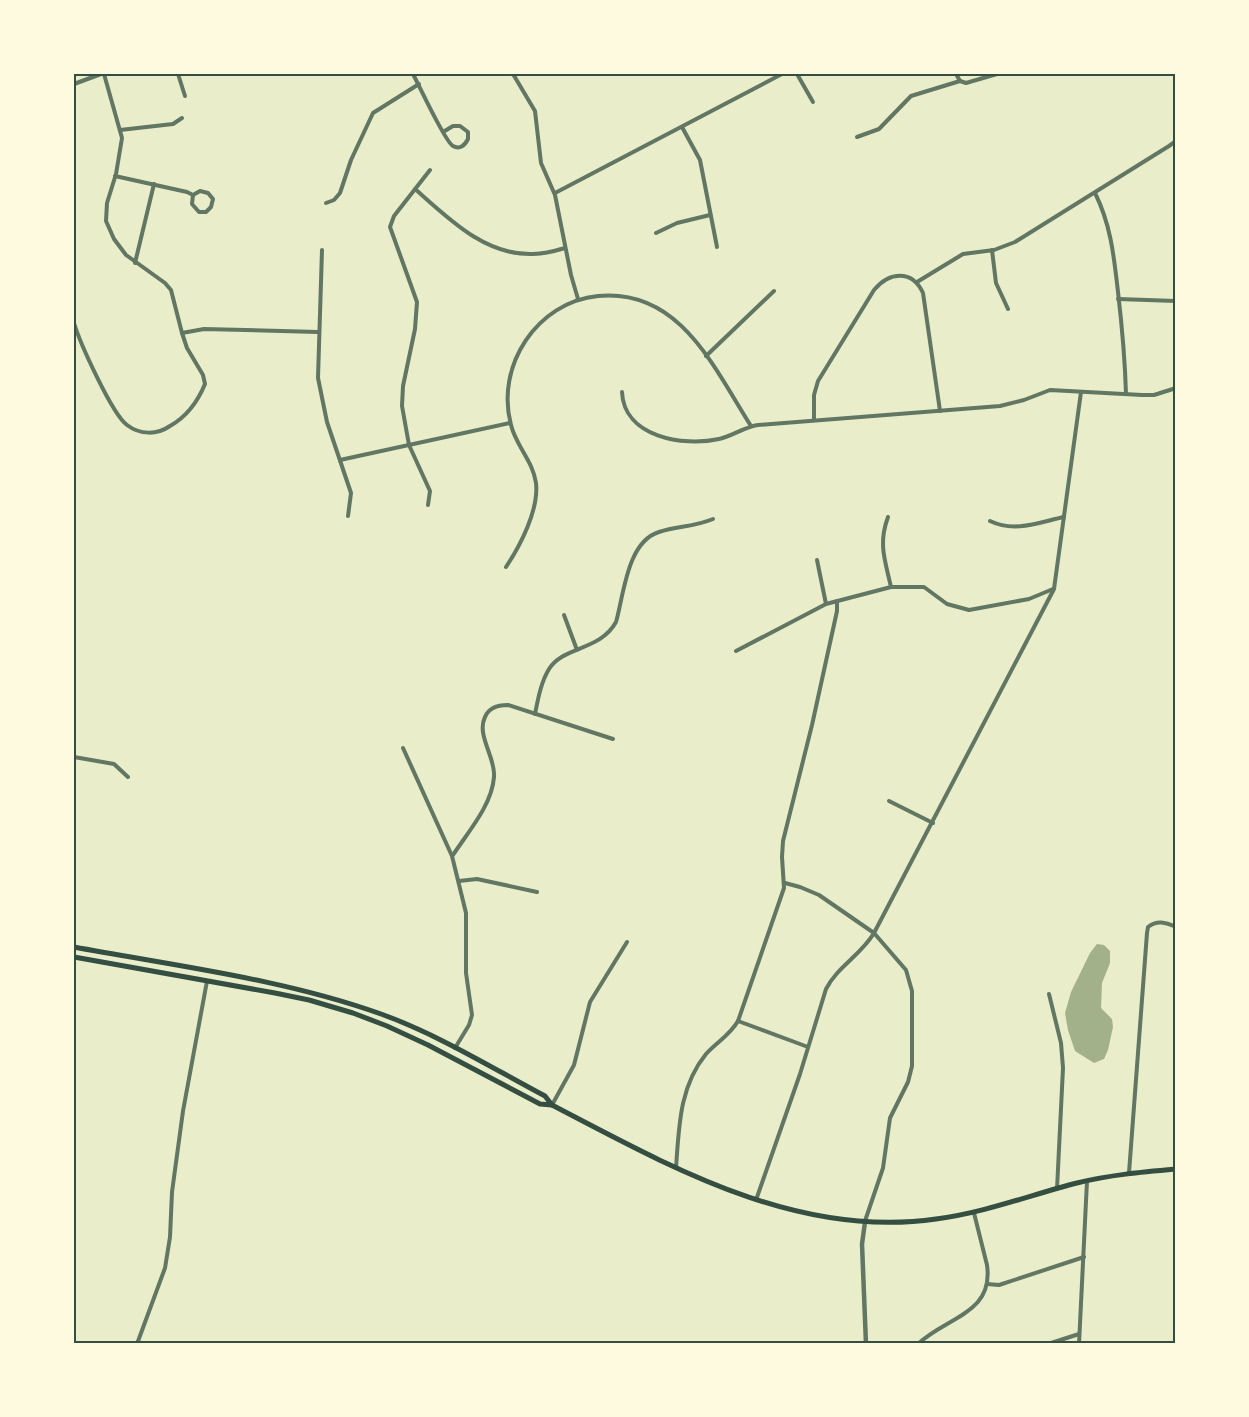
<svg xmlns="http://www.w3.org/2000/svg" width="1249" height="1417" font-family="'PT Sans',sans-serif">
<rect width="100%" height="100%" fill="#e9edc9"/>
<path fill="#a3b18a" d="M 1097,944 L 1104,945 L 1110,951 L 1110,963 L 1102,983 L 1101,1008 L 1112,1019 L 1113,1027 L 1108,1050 L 1104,1059 L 1094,1063 L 1075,1051 L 1068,1030 L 1065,1013 L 1071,992 L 1090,953 Z"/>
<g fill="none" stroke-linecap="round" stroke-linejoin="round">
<g stroke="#617663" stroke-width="4">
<path d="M 104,74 L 122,138 L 116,174 L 107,203 L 106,221 L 114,239 L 126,255 L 165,283 L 171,290 L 182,333 L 204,329 L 318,332"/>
<path d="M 178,74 L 185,96"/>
<path d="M 413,74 C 419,85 445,142 453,146 C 460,150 465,145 468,139 L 468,132 L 460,126 L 453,126 L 443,132"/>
<path d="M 513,74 L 535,111 L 541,163 L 555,195 L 571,275 L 578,299"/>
<path d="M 797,74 L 813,102"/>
<path d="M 956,74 L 960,81"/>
<path d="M 682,127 L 700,160 L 717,247"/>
<path d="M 120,130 L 173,124 L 182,118"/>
<path d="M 857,137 L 879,129 L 911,96 L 960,81 L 966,83 L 997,74"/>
<path d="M 115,176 L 187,192 L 193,195 L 192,204 L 199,212 L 206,212 L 211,207 L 213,199 L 208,193 L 200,191 L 193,195"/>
<path d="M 415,189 C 448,218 485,256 533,254 C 543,254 555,251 565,248"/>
<path d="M 555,193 L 782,74"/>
<path d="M 1095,193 C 1111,225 1114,257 1118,292 C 1122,326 1125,360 1126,394"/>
<path d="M 326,203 L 334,200 L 340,193 L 351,160 L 373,113 L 419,84"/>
<path d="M 656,233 L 677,223 L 710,215"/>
<path d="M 322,250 L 318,378 L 327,422 L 351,493 L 348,516"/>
<path d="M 992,250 L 996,283 L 1008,309"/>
<path d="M 135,263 L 154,184"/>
<path d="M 917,282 L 963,254 L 994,250 L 1015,242 L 1169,146 L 1176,141"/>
<path d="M 1118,299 L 1176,301"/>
<path d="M 74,323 C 80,343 112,414 127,425 C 140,435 157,435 170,426 C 186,417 198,401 205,384 L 203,375 L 187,348 L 182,333"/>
<path d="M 706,356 L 774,291"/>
<path d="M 622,392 C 624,437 683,447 719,439 C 733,436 744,427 758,425 L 1000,406 L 1024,400 L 1050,390 L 1142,395 L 1154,395 L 1176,388"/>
<path d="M 814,420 L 814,395 L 818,381 L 874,290 C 889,272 912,269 923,293 L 940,411"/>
<path d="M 340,460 L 510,423"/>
<path d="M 428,505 L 430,491 L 409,445 L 402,406 L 403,386 L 415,329 L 417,302 L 390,227 L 394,216 L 430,170"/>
<path d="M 888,517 C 878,544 885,560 891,587"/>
<path d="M 990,521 C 1015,533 1040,522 1064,517"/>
<path d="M 817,560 L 826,604"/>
<path d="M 506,567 C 520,546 539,510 536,483 C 533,461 516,446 511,425 C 495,366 537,302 598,296 C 680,288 714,368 751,426"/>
<path d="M 564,615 L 577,650"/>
<path d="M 736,651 L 826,604 L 891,587 L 924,587 L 947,604 L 969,610 L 1029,599 L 1053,589"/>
<path d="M 535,714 C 538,699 541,682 549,669 C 563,646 600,651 616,622 C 624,594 627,542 659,532 C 678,526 694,527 713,519"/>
<path d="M 403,748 L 452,856 L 466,913 L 466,973 L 472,1015 L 469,1025 L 455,1048"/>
<path d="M 74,757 L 114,764 L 128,777"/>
<path d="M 889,801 L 933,823"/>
<path d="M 453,855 C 468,832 492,805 494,777 C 496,758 476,735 485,717 C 489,707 498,705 508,705 L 613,739"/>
<path d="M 459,881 L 477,879 L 537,892"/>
<path d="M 785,883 L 800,887 L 819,895 L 874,933 L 906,970 L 912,991 L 912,1066 L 908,1082 L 890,1118 L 883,1168 L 865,1221"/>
<path d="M 1049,994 L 1061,1043 L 1063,1068 L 1057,1189"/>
<path d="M 738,1021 L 808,1047"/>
<path d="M 552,1105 L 574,1065 L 590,1002 L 627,942"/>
<path d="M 676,1168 C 679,1128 679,1087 706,1054 C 717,1042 730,1035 738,1021 L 784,888 L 782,857 L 783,841 L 812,725 L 837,611 L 837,601"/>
<path d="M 1129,1173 L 1147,933 L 1148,927 C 1157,920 1165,922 1176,927"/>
<path d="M 756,1200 L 800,1074 L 826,989 C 838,966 861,955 874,933 L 1054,589 L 1081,392"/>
<path d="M 987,1284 L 999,1285 L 1084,1257"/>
<path d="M 137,1344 L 165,1268 L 170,1237 L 172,1192 L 183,1111 L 207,981"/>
<path d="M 918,1344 C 946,1317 994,1314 987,1265 L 974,1213"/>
<path d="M 1048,1344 L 1079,1334"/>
<path d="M 1079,1344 L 1087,1181"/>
</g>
<g stroke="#617663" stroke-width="4.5">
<path d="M 74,84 L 101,74"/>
<path d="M 865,1222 L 862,1244 L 866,1344"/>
</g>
<g stroke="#344e41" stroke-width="5">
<path d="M 74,947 C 176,966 283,979 381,1014 C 439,1035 492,1068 545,1096 L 552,1105"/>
<path d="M 74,957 L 275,993 L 309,1000 L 353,1013 L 387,1026 L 428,1045 L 540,1104 L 552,1105 C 671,1167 797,1239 936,1219 C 984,1213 1030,1195 1077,1183 C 1109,1175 1142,1172 1176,1169"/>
</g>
</g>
<rect width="1249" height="1417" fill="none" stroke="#fefae0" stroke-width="150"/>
<rect x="75" y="75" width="1099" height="1267" fill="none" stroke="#344e41" stroke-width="2"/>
</svg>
